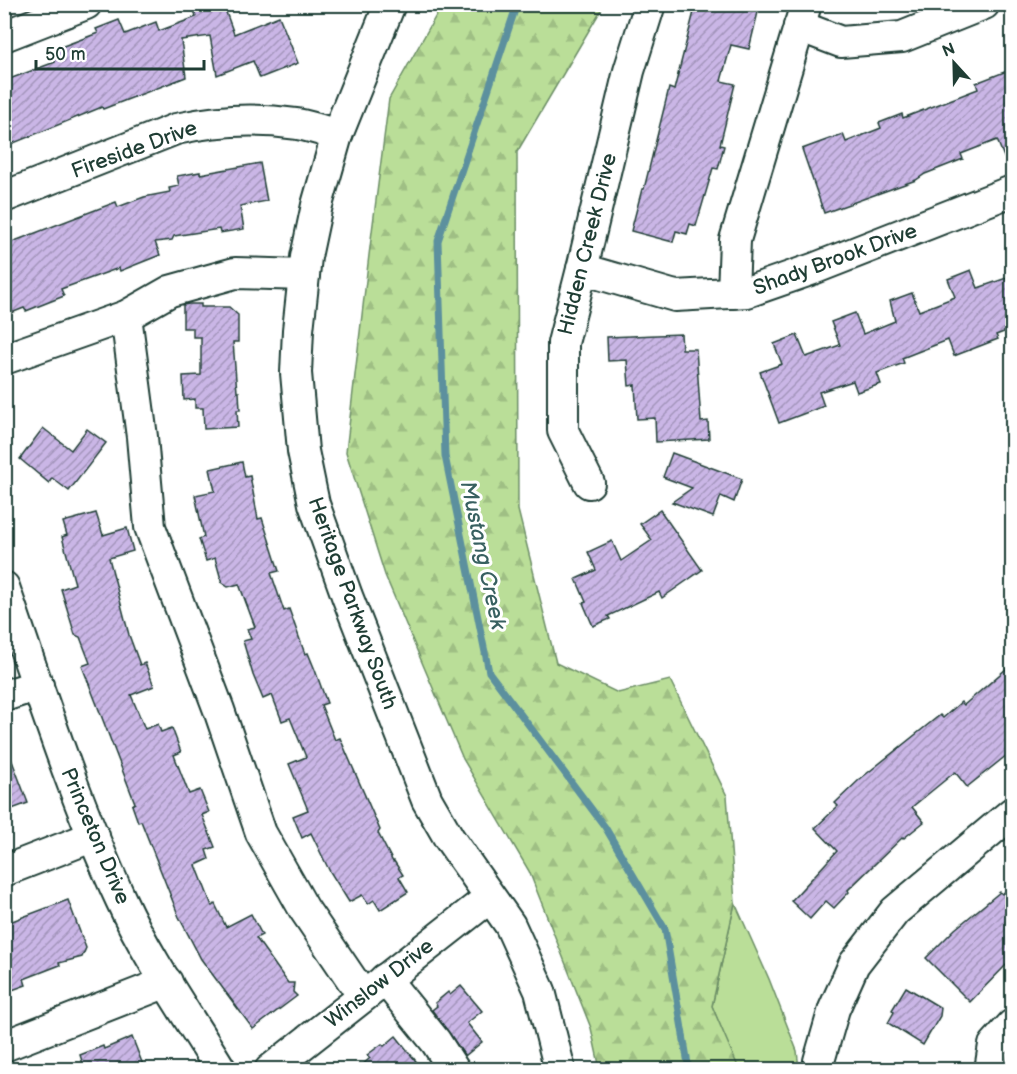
<svg xmlns="http://www.w3.org/2000/svg" width="1017" height="1074" font-family="'Balsamiq Sans',sans-serif">
<defs>
<pattern id="forest-firs" width="22" height="20" patternUnits="userSpaceOnUse" patternTransform="scale(1.5)"><rect width="22" height="20" fill="#bade98"/><path d="M5 1l3.5 6h-7zM16 11l3.5 6h-7z" fill="#9fbf84"/></pattern>
<pattern id="building-hatch" width="6" height="6" patternUnits="userSpaceOnUse" patternTransform="scale(1.5)"><rect width="6" height="6" fill="#cab6e6"/><path d="M-1 1l2-2M0 6l6-6M5 7l2-2" fill="none" stroke="#a395bb"/></pattern>
</defs>
<rect width="100%" height="100%" fill="#fff"/>
<filter id="ink" filterUnits="userSpaceOnUse"><feTurbulence type="fractalNoise" baseFrequency=".0167" numOctaves="2"/><feDisplacementMap in="SourceGraphic" scale="12" xChannelSelector="R" yChannelSelector="G"/><feConvolveMatrix kernelMatrix="1 2 1 2 8 2 1 2 1" color-interpolation-filters="sRGB"/></filter>
<g filter="url(#ink)">
<path fill="#bade98" stroke="#6c8e66" stroke-width="1.5" d="M 735,903 L 769,979 L 797,1051 L 799,1069 L 738,1069 L 712,1006 Z"/>
<path fill="url(#forest-firs)" stroke="#6c8e66" stroke-width="1.5" d="M 442,5 L 604,5 L 517,152 L 518,510 L 556,663 L 618,693 L 670,680 L 727,796 L 735,903 L 712,1006 L 739,1069 L 600,1069 L 591,1028 L 529,871 L 463,759 L 385,575 L 346,452 L 369,255 L 389,99 Z"/>
<g fill="none" stroke-linecap="round" stroke-linejoin="round">
<path stroke="#5c909e" stroke-width="7" d="M 517,4 L 438,241 L 445,456 L 489,672 L 605,827 L 665,929 L 689,1070"/>
</g>
<g fill="url(#building-hatch)" stroke="#1f3d34" stroke-width="1.5">
<path d="M 192,4 L 223,4 L 234,34 L 279,16 L 298,63 L 260,78 L 253,61 L 217,75 L 210,36 L 181,40 L 186,77 L 103,109 L 102,107 L 4,147 L 4,104 L 10,101 L 4,88 L 4,81 L 55,62 L 50,51 L 98,33 L 96,29 L 119,20 L 125,34 L 156,22 L 159,31 L 196,17 Z"/>
<path d="M 696,4 L 760,4 L 749,49 L 731,45 L 721,81 L 735,84 L 720,145 L 724,146 L 718,169 L 713,168 L 696,226 L 690,224 L 687,234 L 676,231 L 673,242 L 631,231 L 642,189 L 644,189 L 669,88 L 674,90 Z"/>
<path d="M 1012,69 L 1012,174 L 1011,174 L 997,140 L 961,154 L 963,159 L 925,174 L 916,180 L 824,213 L 802,149 L 843,134 L 846,142 L 881,128 L 879,123 L 902,114 L 903,118 L 978,89 L 976,83 Z"/>
<path d="M 260,163 L 267,201 L 240,206 L 244,229 L 220,233 L 219,229 L 174,236 L 172,240 L 155,242 L 160,255 L 120,271 L 119,268 L 61,289 L 64,296 L 26,311 L 24,308 L 4,316 L 4,245 L 116,202 L 118,207 L 144,197 L 170,192 L 169,188 L 179,186 L 177,176 L 200,172 L 200,174 Z"/>
<path d="M 971,270 L 978,288 L 1012,276 L 1012,329 L 996,335 L 998,339 L 954,356 L 948,340 L 902,358 L 904,363 L 877,373 L 881,384 L 857,392 L 853,381 L 819,392 L 824,406 L 779,423 L 760,372 L 782,364 L 774,344 L 797,335 L 806,357 L 840,345 L 831,322 L 855,313 L 863,334 L 895,321 L 890,301 L 912,293 L 919,311 L 955,297 L 948,279 Z"/>
<path d="M 189,304 L 201,304 L 201,307 L 229,307 L 238,315 L 238,342 L 233,342 L 237,392 L 239,392 L 240,410 L 237,410 L 238,427 L 204,429 L 203,408 L 195,408 L 195,399 L 184,400 L 183,376 L 201,375 L 201,337 L 193,337 L 193,328 L 183,328 L 183,305 Z"/>
<path d="M 681,334 L 682,349 L 696,349 L 701,422 L 708,421 L 709,439 L 656,442 L 655,418 L 637,419 L 635,385 L 629,386 L 627,360 L 608,361 L 607,337 Z"/>
<path d="M 43,428 L 71,450 L 87,429 L 106,443 L 69,491 L 52,478 L 49,483 L 20,459 Z"/>
<path d="M 672,453 L 742,479 L 734,502 L 721,496 L 713,517 L 672,502 L 692,488 L 663,477 Z"/>
<path d="M 242,462 L 245,477 L 250,476 L 258,519 L 262,518 L 279,571 L 271,573 L 284,611 L 289,609 L 305,654 L 308,653 L 315,670 L 327,703 L 321,705 L 335,740 L 340,738 L 380,830 L 378,833 L 393,862 L 394,861 L 403,875 L 399,877 L 408,892 L 380,910 L 374,900 L 368,904 L 362,895 L 349,902 L 329,870 L 311,833 L 302,838 L 293,816 L 308,810 L 289,764 L 306,757 L 290,718 L 282,721 L 272,695 L 263,699 L 253,675 L 243,641 L 251,639 L 247,629 L 255,627 L 239,584 L 228,587 L 222,583 L 215,558 L 206,561 L 199,539 L 204,537 L 195,495 L 215,491 L 210,469 Z"/>
<path d="M 660,510 L 702,570 L 662,598 L 659,592 L 608,616 L 610,619 L 593,626 L 583,603 L 586,602 L 576,579 L 596,570 L 588,552 L 612,541 L 621,561 L 652,540 L 640,524 Z"/>
<path d="M 96,513 L 103,535 L 127,528 L 133,551 L 109,558 L 129,635 L 140,665 L 145,663 L 154,686 L 131,695 L 145,729 L 158,724 L 161,732 L 172,728 L 181,752 L 174,755 L 189,794 L 200,790 L 209,812 L 202,815 L 215,847 L 206,850 L 209,859 L 196,865 L 212,906 L 215,904 L 226,927 L 251,914 L 262,935 L 256,938 L 288,983 L 294,983 L 293,992 L 297,996 L 253,1029 L 201,959 L 179,917 L 141,821 L 138,822 L 132,805 L 135,803 L 82,666 L 90,663 L 80,637 L 75,635 L 61,589 L 75,584 L 62,537 L 67,535 L 63,522 Z"/>
<path d="M 1012,664 L 1012,751 L 967,787 L 955,772 L 912,807 L 924,822 L 904,838 L 903,837 L 848,890 L 849,892 L 834,908 L 826,901 L 810,919 L 791,901 L 837,851 L 815,828 L 838,806 L 835,803 L 860,779 L 940,715 L 943,718 L 961,702 L 964,705 Z"/>
<path d="M 4,745 L 6,745 L 28,803 L 4,812 Z"/>
<path d="M 1012,886 L 1012,959 L 970,1002 L 926,958 L 955,929 L 1000,892 L 1002,894 Z"/>
<path d="M 68,900 L 86,948 L 82,957 L 59,963 L 60,965 L 24,979 L 26,985 L 4,993 L 4,924 Z"/>
<path d="M 461,986 L 482,1011 L 467,1023 L 482,1042 L 465,1056 L 432,1010 L 437,1006 L 435,1003 L 448,992 L 450,995 Z"/>
<path d="M 906,987 L 941,1008 L 940,1016 L 923,1045 L 888,1023 L 894,1012 L 892,1010 Z"/>
<path d="M 396,1036 L 423,1070 L 357,1070 L 370,1058 L 367,1055 L 382,1044 L 384,1046 Z"/>
<path d="M 132,1037 L 145,1070 L 85,1070 L 80,1055 L 103,1046 L 104,1049 Z"/>
</g>
<g fill="none" stroke-linecap="round" stroke-linejoin="round">
<g stroke="#1f3d34" stroke-width="34">
<g id="minor">
<path d="M 390,4 L 337,135 L 317,205 L 306,257 L 298,330 L 296,373 L 303,451 L 314,504 L 347,596 L 427,800 L 449,838 L 510,925 L 540,991 L 560,1070"/>
<path d="M 799,26 L 841,42 L 902,37 L 984,4"/>
<path d="M 4,36 L 86,4"/>
<path d="M 4,197 L 176,129 C 216,120 256,118 297,124 C 310,126 324,131 337,135"/>
<path d="M 582,269 L 675,296 L 747,292 L 813,269 L 1012,191"/>
<path d="M 733,293 L 735,240 L 806,4"/>
<path d="M 126,316 L 142,437 L 150,527 L 219,710 L 261,833 L 304,909 L 363,996"/>
<path d="M 4,359 L 126,316 L 170,291 L 235,273 L 304,275"/>
<path d="M 589,483 L 563,431 L 563,343 L 582,269 L 629,71 L 650,4"/>
<path d="M 4,587 C 40,692 74,799 121,900 C 148,959 187,1014 221,1070"/>
<path d="M 4,696 L 38,685"/>
<path d="M 4,871 L 94,836"/>
<path d="M 385,979 L 436,1042 L 454,1070"/>
<path d="M 4,1046 L 167,982"/>
<path d="M 270,1070 L 489,898"/>
<path d="M 820,1070 L 819,1061 L 834,1009 L 854,964 L 895,911 L 1012,813"/>
<path d="M 990,1070 L 994,1045 L 1012,1025"/>
</g>
</g>
<use href="#minor" stroke="#fff" stroke-width="30"/>
</g>
</g>
<g text-anchor="middle" stroke-width="6" stroke-linejoin="round" paint-order="stroke">
<g font-size="21" fill="#1f3d34" stroke="#fff">
<text transform="translate(134 149) rotate(-20)" y="7">Fireside Drive</text>
<text transform="translate(587 244) rotate(-76)" y="7">Hidden Creek Drive</text>
<text transform="translate(835 259) rotate(-20)" y="7">Shady Brook Drive</text>
<text transform="translate(353 603) rotate(70)" y="7">Heritage Parkway South</text>
<text transform="translate(96 836) rotate(67)" y="7">Princeton Drive</text>
<text transform="translate(379 983) rotate(-38)" y="7">Winslow Drive</text>
</g>
<g font-size="22" font-style="italic" fill="#386060" stroke="#fff">
<text transform="translate(484 555) rotate(78)" y="8">Mustang Creek</text>
</g>
</g>
<rect width="1017" height="1074" fill="none" stroke="#fff" stroke-width="24"/>
<rect x="12" y="12" width="993" height="1050" fill="none" stroke="#1f3d34" stroke-width="2" filter="url(#ink)"/>
<g transform="translate(954 63) rotate(338)" stroke="#ffffff" stroke-width="4.5" paint-order="stroke">
<path d="M0-4.5L10 22L0 15L-10 22Z" fill="#1f3d34"/>
<text y="-9" font-size="16" font-weight="bold" text-anchor="middle" fill="#1f3d34">N</text>
</g>
<path d="M36 60v9h168v-9" fill="none" stroke="#1f3d34" stroke-width="3"/>
<text x="45" y="60" font-size="18" fill="#1f3d34" stroke="#ffffff" stroke-width="4.5" paint-order="stroke">50 m</text>
</svg>
